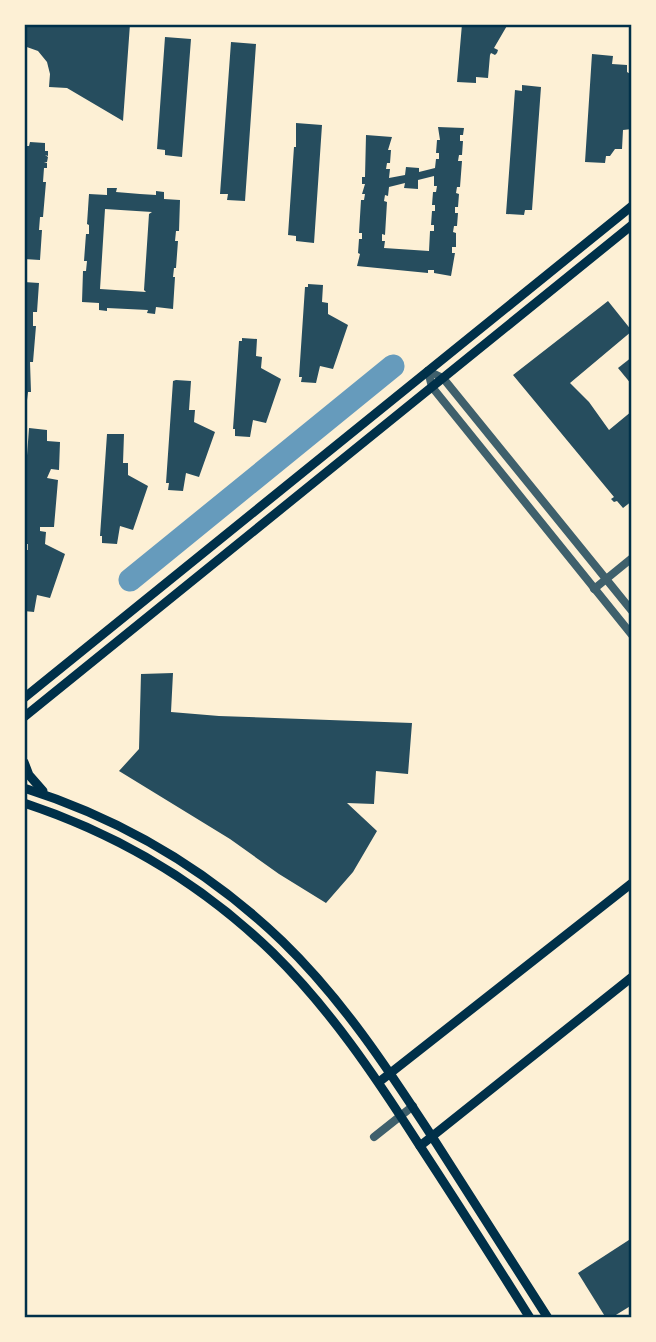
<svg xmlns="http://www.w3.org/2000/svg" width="656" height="1342" font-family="'Exo 2',sans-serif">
<rect width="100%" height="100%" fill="#fdf0d5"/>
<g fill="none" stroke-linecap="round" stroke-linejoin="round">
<path stroke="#669bbc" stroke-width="23" d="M 130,580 L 393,366"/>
</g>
<g fill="#264d5e" fill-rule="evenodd">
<path d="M 24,24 L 130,24 L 123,121 L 67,88 L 49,87 L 50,74 L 47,62 L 38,51 L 24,46 Z"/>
<path d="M 462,24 L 508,24 L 494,48 L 498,50 L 497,53 L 495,55 L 491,53 L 490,55 L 488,78 L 476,77 L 476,83 L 457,82 Z"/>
<path d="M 165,37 L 191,39 L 182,157 L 165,155 L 165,150 L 157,149 Z"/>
<path d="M 231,42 L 256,44 L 245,201 L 227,200 L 228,194 L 220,194 Z"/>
<path d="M 592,54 L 613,56 L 612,64 L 627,65 L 627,72 L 632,75 L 632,129 L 623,130 L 622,149 L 615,149 L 610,156 L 606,156 L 605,163 L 585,162 Z"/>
<path d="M 522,85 L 541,87 L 532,210 L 525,210 L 524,215 L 506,214 L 515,90 L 522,91 Z"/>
<path d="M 296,123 L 322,125 L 314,243 L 296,241 L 296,236 L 288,235 L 294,147 L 296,147 Z"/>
<path d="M 438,127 L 464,128 L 463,135 L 460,135 L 460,141 L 463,141 L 462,155 L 459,155 L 458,161 L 462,161 L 460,187 L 457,187 L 456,193 L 459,194 L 458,207 L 455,207 L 455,213 L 458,213 L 457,226 L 454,226 L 453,232 L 456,233 L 456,247 L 452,247 L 452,253 L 455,253 L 451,276 L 434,273 L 434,270 L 428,270 L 428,273 L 357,266 L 360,254 L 358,253 L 359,239 L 362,239 L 362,233 L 359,233 L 361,200 L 364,200 L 365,194 L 362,194 L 365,184 L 362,184 L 362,177 L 365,177 L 366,135 L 392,137 L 388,150 L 391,150 L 390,163 L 387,163 L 386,169 L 390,169 L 389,178 L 405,175 L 406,167 L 419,168 L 419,172 L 435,168 L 436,159 L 439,159 L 439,153 L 436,153 L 437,140 L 440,140 ZM 434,176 L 434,186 L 437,186 L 436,192 L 433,192 L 432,205 L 435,205 L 435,211 L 432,211 L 431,225 L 434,225 L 434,231 L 430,231 L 429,251 L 384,248 L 385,241 L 382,241 L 382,234 L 385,235 L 387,202 L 384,201 L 385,195 L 388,196 L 389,187 L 405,183 L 404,188 L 418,189 L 418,180 Z"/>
<path d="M 30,142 L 45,143 L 45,151 L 48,151 L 48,156 L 45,155 L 48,157 L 47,162 L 44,162 L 47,163 L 47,168 L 44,168 L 43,182 L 46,182 L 43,217 L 40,217 L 39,230 L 42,230 L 40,260 L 24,259 L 24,146 L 29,146 Z"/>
<path d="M 107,188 L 117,188 L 116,192 L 140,194 L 156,195 L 156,191 L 164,192 L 164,199 L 180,200 L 179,231 L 176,231 L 175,241 L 178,241 L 176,268 L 174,268 L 173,277 L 175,277 L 173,309 L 156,307 L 155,314 L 147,313 L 148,310 L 107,308 L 107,311 L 99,310 L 99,303 L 82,302 L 83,271 L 86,271 L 87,261 L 84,261 L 86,234 L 89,234 L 89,225 L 87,224 L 89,194 L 107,195 ZM 105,209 L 152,212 L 149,214 L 144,290 L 146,292 L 100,289 Z"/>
<path d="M 24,282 L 39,283 L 37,312 L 33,312 L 33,326 L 36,326 L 33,362 L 30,362 L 31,392 L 28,392 L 27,400 L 24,400 Z"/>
<path d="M 308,284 L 323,285 L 322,302 L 328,303 L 328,314 L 348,325 L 333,369 L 320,366 L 316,383 L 301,382 L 302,377 L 299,377 L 305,287 L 308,287 Z"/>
<path d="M 608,301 L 632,331 L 570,383 L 589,402 L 609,430 L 632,411 L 632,501 L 623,508 L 617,501 L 614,502 L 611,499 L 614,497 L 513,375 Z"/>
<path d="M 242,338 L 257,339 L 256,356 L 262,357 L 261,368 L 281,379 L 266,423 L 253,420 L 250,437 L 235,436 L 235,429 L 233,429 L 239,341 L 242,341 Z"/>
<path d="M 632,357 L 632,385 L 618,368 Z"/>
<path d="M 176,380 L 191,381 L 189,410 L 195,410 L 194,422 L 215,432 L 199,477 L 186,473 L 183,491 L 168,490 L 169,483 L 166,483 L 173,381 Z"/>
<path d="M 29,428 L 47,430 L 47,441 L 60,442 L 59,470 L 51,469 L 47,478 L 58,480 L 54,527 L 40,527 L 40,531 L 46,532 L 45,544 L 65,554 L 50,598 L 37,595 L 34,612 L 24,611 L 24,550 L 28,550 L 28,544 L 24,544 L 24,502 L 26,502 L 27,483 L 25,483 Z"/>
<path d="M 107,434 L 124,434 L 123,463 L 128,463 L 128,475 L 148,486 L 133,530 L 120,526 L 117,544 L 102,543 L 102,536 L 100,536 Z"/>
<path d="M 173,673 L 171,712 L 219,716 L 412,723 L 408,774 L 376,771 L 374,804 L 347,803 L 377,831 L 353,872 L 326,903 L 279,874 L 230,839 L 119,771 L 139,749 L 141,674 Z"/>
<path d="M 632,1238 L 632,1305 L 611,1318 L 606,1318 L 578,1273 Z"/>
</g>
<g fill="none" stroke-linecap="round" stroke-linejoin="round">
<g stroke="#3f606c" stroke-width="8">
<path d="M 428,371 L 432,387 L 632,635"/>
<path d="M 428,371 L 443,378 L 632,611"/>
<path d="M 594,589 L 632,558"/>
<path d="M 374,1137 L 413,1106"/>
</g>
<g stroke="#003049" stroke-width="9">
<path d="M 24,698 L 632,206"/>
<path d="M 24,717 L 632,225"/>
<path d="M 24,762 L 29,775 L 43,791"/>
<path d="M 24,788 C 122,819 208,870 282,941 C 342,999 388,1069 433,1138 C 472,1198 510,1258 548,1318"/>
<path d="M 24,803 C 118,834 202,884 273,953 C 330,1009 375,1076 418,1143 C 456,1201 493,1259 530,1318"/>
<path d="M 379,1082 L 632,883"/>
<path d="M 420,1146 L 632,977"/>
</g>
</g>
<rect width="656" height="1342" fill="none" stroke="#fdf0d5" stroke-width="52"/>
<rect x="26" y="26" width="604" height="1290" fill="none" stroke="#003049" stroke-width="2.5"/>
</svg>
